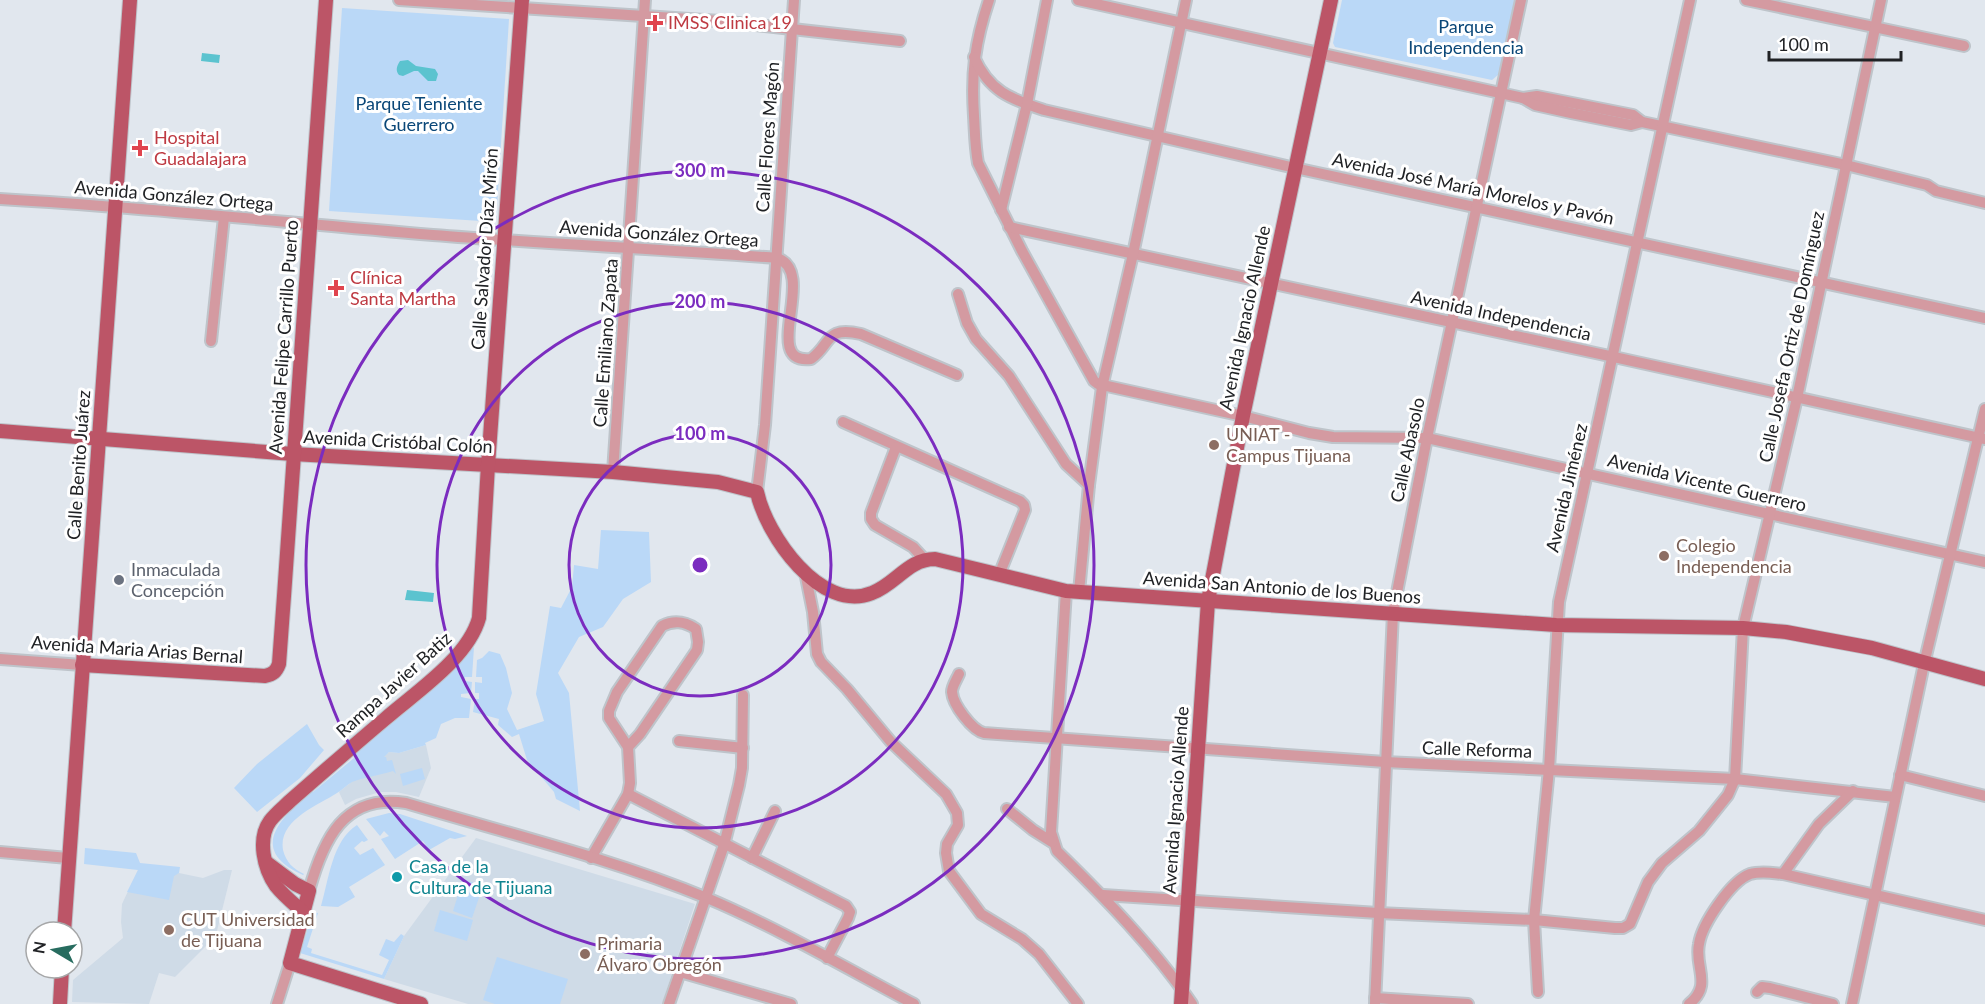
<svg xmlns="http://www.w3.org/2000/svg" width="1985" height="1004" font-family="Lato,sans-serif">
<rect width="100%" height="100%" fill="#e1e7ee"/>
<g fill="#cfdbe7">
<path d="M 426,745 L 431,768 L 419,797 L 396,792 L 380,792 L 356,799 L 345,805 L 339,792 L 389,752 L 399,753 Z"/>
<path d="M 476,838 L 695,904 L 662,1004 L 468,1004 L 384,979 L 404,936 Z"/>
<path d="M 138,870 L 173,875 L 179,873 L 203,878 L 224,870 L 232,870 L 213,947 L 206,946 L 175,977 L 159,973 L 149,1004 L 72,1002 L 73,980 L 123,938 L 121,922 L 122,904 Z"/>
</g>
<g fill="#bad8f7">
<path d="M 1342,0 L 1515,0 L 1499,74 L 1492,80 L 1335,47 L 1333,43 Z"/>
<path d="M 342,8 L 509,19 L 496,222 L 329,211 Z"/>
<path d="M 601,530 L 649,532 L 651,582 L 623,599 L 603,627 L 579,637 L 558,673 L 569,693 L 580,811 L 556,799 L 554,792 L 527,760 L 519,734 L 512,737 L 498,725 L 499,719 L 473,712 L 475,699 L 479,699 L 479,693 L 475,693 L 475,682 L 482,683 L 482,677 L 476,677 L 477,660 L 482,658 L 489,651 L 500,654 L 506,668 L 512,693 L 507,709 L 517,730 L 544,721 L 536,694 L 550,606 L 561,608 L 572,587 L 574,565 L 598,569 Z"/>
<path d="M 474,647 L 472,677 L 465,677 L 465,681 L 472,682 L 471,693 L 461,694 L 461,697 L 471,699 L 469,718 L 455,718 L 441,724 L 436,738 L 425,743 L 426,745 L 399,753 L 389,752 L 384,757 L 386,757 L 387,761 L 392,760 L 396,774 L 393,771 C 380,775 365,777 352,782 C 347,785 342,790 337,793 C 317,806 278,820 283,850 C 286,862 293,869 304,874 L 303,875 C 247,850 280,818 312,791 L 313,792 L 354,758 L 353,754 Z"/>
<path d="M 307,724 L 319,745 L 324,750 L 300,778 L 257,812 L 234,788 L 257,764 Z"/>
<path d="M 422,768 L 425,779 L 403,786 L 400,774 Z"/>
<path d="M 389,813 L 400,814 L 467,836 L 455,839 L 450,838 L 429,850 L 423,841 L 395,859 L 381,839 L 389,836 L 384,831 L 380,836 L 366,819 Z"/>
<path d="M 357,825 L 368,840 L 364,842 L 362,841 L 354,848 L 360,855 L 373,848 L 385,865 L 349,887 L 355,897 L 338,907 L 321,906 C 329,879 332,841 357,825 Z"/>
<path d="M 85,848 L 136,853 L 140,863 L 180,867 L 179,873 L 174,876 L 169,900 L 127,892 L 138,870 L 84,864 Z"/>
<path d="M 463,879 L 483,886 L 472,918 L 453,911 Z"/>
<path d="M 440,910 L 473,920 L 467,941 L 434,931 Z"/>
<path d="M 313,912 L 318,913 L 307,947 L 312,949 L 311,953 L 382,975 L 389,960 L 379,955 L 386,939 L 394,942 L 401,934 L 404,936 L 384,979 L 300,953 Z"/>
<path d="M 497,957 L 568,979 L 560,1004 L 495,1004 L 483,1000 Z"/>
</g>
<g fill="#5bc3cf">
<path d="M 202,53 L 220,55 L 219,63 L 201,61 Z"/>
<path d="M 408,60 L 416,66 L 435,69 L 438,74 L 436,81 L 428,81 L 418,71 L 414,71 L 403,76 L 399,75 C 395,70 397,66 400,61 Z"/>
<path d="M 407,590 L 434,593 L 433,602 L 405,600 Z"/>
</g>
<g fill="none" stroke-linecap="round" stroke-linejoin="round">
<g stroke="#bec4ca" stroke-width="14">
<g id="minor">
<path d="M 399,0 L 720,21 L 900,41"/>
<path d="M 989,0 C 975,42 971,72 974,116 C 975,132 975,147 978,163 L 1022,251 L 1094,381 L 1098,384 L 1243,416 L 1309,433 L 1333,437 L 1427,438 L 1985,562"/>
<path d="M 1078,0 L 1523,98 L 1537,96 L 1633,115 L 1642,122 L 1846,165 L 1927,185 L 1936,191 L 1985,203"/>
<path d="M 1746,0 L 1964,46"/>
<path d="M 974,57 C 989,91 1010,99 1044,110 L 1295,168 L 1985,318"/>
<path d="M 1523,98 L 1535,105 L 1571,113 L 1631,125 L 1642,122"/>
<path d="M 0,199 C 145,207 289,223 433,235 C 548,244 662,249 777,258 C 819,272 759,365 811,359 C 832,344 824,326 861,334 L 957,375"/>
<path d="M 1001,210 L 1027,104 L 1047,0"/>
<path d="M 1009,227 L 1614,357 L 1985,439"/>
<path d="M 958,294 L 967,323 L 976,339 L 1009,376 L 1066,464 L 1089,485"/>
<path d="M 211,341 L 224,217"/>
<path d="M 843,422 L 1020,501 L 1024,505 L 1025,510 L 999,575"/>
<path d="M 896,447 L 871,513 L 871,519 L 875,525 L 913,547 L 924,559"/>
<path d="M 613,472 L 645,0"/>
<path d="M 757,492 L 765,425 L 794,0"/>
<path d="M 805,572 L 813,612 L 817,654 L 821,662 L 847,689 L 891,742 L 946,794 L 957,813 L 958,825 L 947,844 L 946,853 L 949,871 L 981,914 L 1022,939 L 1039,954 L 1078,1004"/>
<path d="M 1066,591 L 1051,832 L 1057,851 C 1104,897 1155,949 1192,1004"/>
<path d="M 1079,592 L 1089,485 L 1102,387 L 1133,254 L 1186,0"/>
<path d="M 0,659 L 82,665"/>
<path d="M 959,674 C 957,679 952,686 952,692 C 953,705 972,730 984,733 L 1385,762 L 1735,779 L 1895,797"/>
<path d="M 679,741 L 743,748"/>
<path d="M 1900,775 L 1985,796"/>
<path d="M 628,794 L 846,906 L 850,912 L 848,918 L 827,958"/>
<path d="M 1007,809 L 1033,830 L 1052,842"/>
<path d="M 0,852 L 68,858"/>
<path d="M 591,858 L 628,794 L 630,783 L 628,747 L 609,718 L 609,711 L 617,692 L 662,626 C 674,620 684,621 696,629 L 698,642 L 697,650 L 640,734 L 628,747"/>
<path d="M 752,858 L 775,811"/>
<path d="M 1783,874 L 1819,824 L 1853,791"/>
<path d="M 309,891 C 323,840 344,793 406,803 C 506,833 610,858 707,898 C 778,928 846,968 914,1004"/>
<path d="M 1103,895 L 1378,913 L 1534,920 L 1615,928 L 1623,928 L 1630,924 L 1648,882 L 1662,863 L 1699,831 L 1728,795 L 1735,779 L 1743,628 L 1797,398 L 1881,0"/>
<path d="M 680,972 L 791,1004"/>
<path d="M 1538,992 L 1534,920 L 1549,769 L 1559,602 L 1690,0"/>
<path d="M 1757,992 L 1762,987 L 1770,988 L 1833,1004"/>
<path d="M 1375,998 L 1468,1004"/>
<path d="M 277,1004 L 290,963"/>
<path d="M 669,1004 L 724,845 L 739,785 L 742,768 L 743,695"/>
<path d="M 1375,1004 L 1393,613 L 1427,438 L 1521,0"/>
<path d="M 1689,1004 C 1713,985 1694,967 1699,944 C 1702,924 1731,881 1750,874 C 1761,871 1772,873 1783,874 L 1985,920"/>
<path d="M 1852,1004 L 1924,664 L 1985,409"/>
</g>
</g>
<g stroke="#bec4ca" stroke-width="16">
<g id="major">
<path d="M 0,431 L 293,454 L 613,472 L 718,482 L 757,492 C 766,535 821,614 872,593 C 896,584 908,559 935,559 L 1066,591 L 1556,625 L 1743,628 L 1786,632 L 1872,648 L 1985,679"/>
<path d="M 82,665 L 265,676 C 273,674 276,672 279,664 L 284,596 L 326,0"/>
<path d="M 267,863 L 295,884 L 309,891 L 290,963 L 421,1004"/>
<path d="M 303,912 C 294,904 284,896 276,886 C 264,869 257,839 270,821 C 276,813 284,807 290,801 C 322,773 353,746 385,719 C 416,692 468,658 479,618 L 488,465 L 522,0"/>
<path d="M 64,932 L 130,0"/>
<path d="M 60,1004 L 62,968"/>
<path d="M 1181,1004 L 1208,601 L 1243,416 L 1331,0"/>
</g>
</g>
<use href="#minor" stroke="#d49aa1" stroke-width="10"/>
<use href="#major" stroke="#bc5567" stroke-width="14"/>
</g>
<g fill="none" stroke="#7b2cbf" stroke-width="3">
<circle cx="700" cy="565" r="131"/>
<circle cx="700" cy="565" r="263"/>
<circle cx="700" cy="565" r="394"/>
</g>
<g fill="#e0444e" stroke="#fff" stroke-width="2">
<path d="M652 14h6v6h6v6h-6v6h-6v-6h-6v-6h6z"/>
<path d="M137 139h6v6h6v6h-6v6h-6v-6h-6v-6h6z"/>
<path d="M333 279h6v6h6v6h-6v6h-6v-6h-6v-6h6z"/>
</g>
<g fill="#8d6e63" stroke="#fff" stroke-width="2">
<circle cx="1214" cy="445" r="6"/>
<circle cx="1664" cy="556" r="6"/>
<circle cx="169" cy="930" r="6"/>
<circle cx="585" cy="954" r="6"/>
</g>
<circle fill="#6b7280" stroke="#fff" stroke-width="2" cx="119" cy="580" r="6"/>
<circle fill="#0f9aa8" stroke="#fff" stroke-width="2" cx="397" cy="877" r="6"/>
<g text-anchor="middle" stroke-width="6" stroke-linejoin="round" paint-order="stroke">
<g font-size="18" fill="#be3a42" stroke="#fff" text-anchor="start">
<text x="668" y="29">IMSS Clinica 19</text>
<text x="154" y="144">Hospital<tspan x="154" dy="21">Guadalajara</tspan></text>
<text x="350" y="284">Clínica<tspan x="350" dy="21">Santa Martha</tspan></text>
</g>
<g font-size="18" fill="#0a4778" stroke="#fff">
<text x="1466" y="33">Parque<tspan x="1466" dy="21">Independencia</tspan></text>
<text x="419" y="110">Parque Teniente<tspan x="419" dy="21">Guerrero</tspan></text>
</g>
<g font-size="18" fill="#202225" stroke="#fff">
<text transform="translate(768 137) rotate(-86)" y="6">Calle Flores Magón</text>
<text transform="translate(1473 189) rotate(12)" y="6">Avenida José María Morelos y Pavón</text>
<text transform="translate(174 196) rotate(5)" y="6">Avenida González Ortega</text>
<text transform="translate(659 234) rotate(4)" y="6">Avenida González Ortega</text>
<text transform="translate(485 249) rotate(-86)" y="6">Calle Salvador Díaz Mirón</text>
<text transform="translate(1501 316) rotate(12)" y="6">Avenida Independencia</text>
<text transform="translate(1245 318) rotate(-78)" y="6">Avenida Ignacio Allende</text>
<text transform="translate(284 337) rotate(-86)" y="6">Avenida Felipe Carrillo Puerto</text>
<text transform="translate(1792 337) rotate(-78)" y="6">Calle Josefa Ortiz de Domínguez</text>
<text transform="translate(606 343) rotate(-86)" y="6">Calle Emiliano Zapata</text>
<text transform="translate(398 442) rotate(3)" y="6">Avenida Cristóbal Colón</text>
<text transform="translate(1408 450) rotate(-78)" y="6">Calle Abasolo</text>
<text transform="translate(79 465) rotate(-86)" y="6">Calle Benito Juárez</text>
<text transform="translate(1707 483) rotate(13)" y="6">Avenida Vicente Guerrero</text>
<text transform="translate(1567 488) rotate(-77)" y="6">Avenida Jiménez</text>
<text transform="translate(1282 588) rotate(4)" y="6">Avenida San Antonio de los Buenos</text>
<text transform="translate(137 650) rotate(4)" y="6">Avenida Maria Arias Bernal</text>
<text transform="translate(394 685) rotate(-42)" y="6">Rampa Javier Batiz</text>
<text transform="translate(1477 750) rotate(2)" y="6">Calle Reforma</text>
<text transform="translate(1176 800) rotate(-86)" y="6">Avenida Ignacio Allende</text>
</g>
<g font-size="18" fill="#785e54" stroke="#fff" text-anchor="start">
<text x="1226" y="441">UNIAT -<tspan x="1226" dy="21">Campus Tijuana</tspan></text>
<text x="1676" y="552">Colegio<tspan x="1676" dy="21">Independencia</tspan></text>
<text x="181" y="926">CUT Universidad<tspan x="181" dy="21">de Tijuana</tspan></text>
<text x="597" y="950">Primaria<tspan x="597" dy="21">Álvaro Obregón</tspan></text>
</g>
<g font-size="18" fill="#5b616d" stroke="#fff" text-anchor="start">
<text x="131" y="576">Inmaculada<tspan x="131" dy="21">Concepción</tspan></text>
</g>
<g font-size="18" fill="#0d838f" stroke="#fff" text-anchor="start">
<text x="409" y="873">Casa de la<tspan x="409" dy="21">Cultura de Tijuana</tspan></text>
</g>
</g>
<circle cx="700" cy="565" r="9" fill="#7b2cbf" stroke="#fff" stroke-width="3"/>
<g font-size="18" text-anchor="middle" font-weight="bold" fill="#7b2cbf" stroke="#fff" stroke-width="6" stroke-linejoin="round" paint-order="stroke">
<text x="700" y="177">300 m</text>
<text x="700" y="308">200 m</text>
<text x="700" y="440">100 m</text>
</g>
<g transform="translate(54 950) rotate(280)"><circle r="28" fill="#ffffff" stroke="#a6a7a8" stroke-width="1.5"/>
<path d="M0-4.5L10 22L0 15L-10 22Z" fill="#276c5f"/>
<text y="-9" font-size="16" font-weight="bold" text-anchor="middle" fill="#202225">N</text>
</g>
<path d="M1769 51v9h132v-9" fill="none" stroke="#202225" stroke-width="3"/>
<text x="1778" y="51" font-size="18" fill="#202225" stroke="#ffffff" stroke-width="4.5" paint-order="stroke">100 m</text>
</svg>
